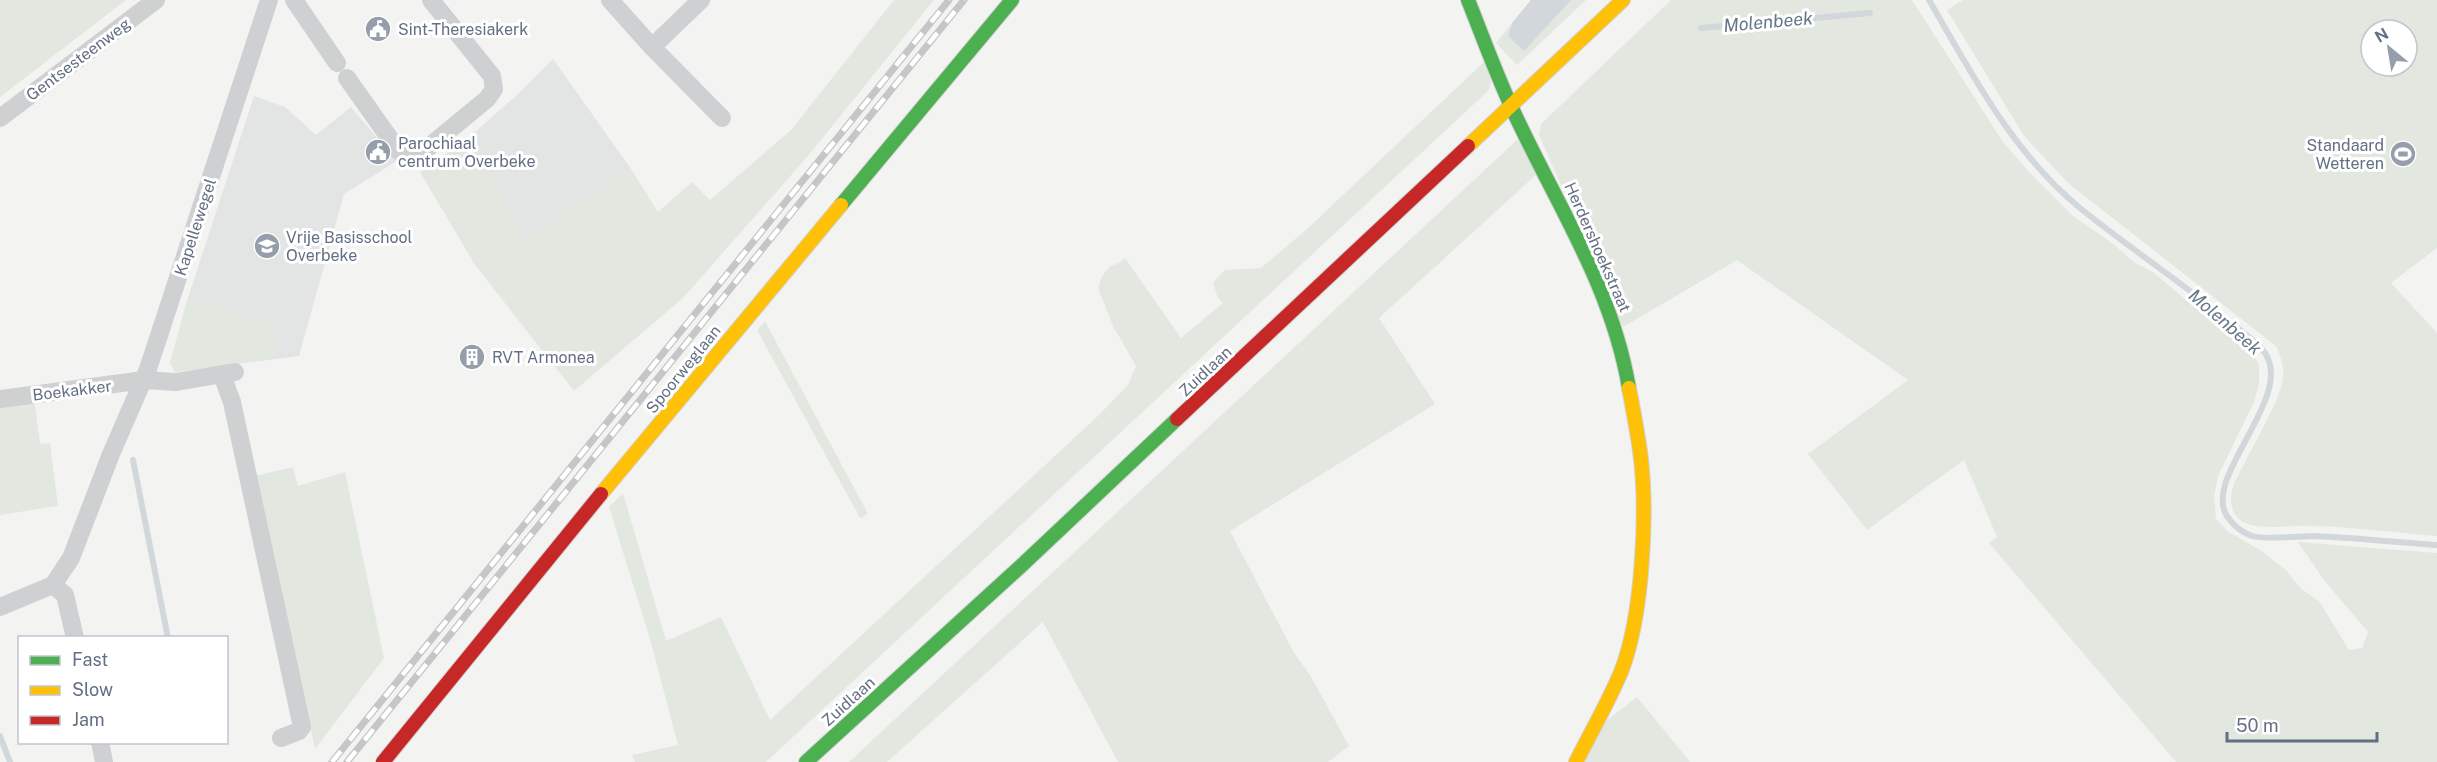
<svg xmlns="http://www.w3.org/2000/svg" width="2437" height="762" font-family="'Public Sans',sans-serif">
<rect width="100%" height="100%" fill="#f3f4f2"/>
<g fill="#e3e4e4">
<path d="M 553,59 L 631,169 L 526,238 L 465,141 L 518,94 Z"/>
<path d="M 254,96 L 285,107 L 316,135 L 351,107 L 397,161 L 344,194 L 299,356 L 175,372 L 170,363 L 188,298 Z"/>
</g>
<g fill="#e2e7e0" fill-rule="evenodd">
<path d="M 0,0 L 126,0 L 0,97 Z"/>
<path d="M 894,0 L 934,0 L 808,156 L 683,298 L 574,391 L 475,265 L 420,172 L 465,141 L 526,237 L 631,169 L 658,212 L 692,182 L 710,200 L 791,130 Z"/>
<path d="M 1531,0 L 1586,0 L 1517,65 L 1496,43 Z"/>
<path d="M 1671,0 L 1912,0 L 2003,142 L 2030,173 L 2073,216 L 2112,243 L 2135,263 L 2153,272 L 2255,358 L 2259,365 L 2259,384 L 2254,402 L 2218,476 L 2214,497 L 2216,519 L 2227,531 L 2260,550 L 2286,570 L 2301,589 L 2319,601 L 2349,650 L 2362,648 L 2368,632 L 2324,580 L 2298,542 L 2437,553 L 2437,762 L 2176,762 L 1989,543 L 1997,537 L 1964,460 L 1867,530 L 1808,454 L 1908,380 L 1737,260 L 1623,327 L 1539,135 L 1541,124 Z"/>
<path d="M 1963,0 L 2437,0 L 2437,248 L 2391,283 L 2437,333 L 2437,536 C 2396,533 2354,527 2312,526 C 2292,525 2267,530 2248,524 C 2230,518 2229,500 2233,486 C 2244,461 2281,401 2283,378 C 2284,366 2281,357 2276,346 L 2068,183 L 2024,136 L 1947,10 ZM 2371,30 L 2407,30 L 2407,66 L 2371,66 Z"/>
<path d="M 1485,61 L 1491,82 L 1489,90 L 766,762 L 635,762 L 632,755 L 678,745 L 650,639 L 609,507 L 623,493 L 666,641 L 721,617 L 770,720 L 1100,414 L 1128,385 L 1136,366 L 1113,326 L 1098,288 L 1102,276 L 1110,266 L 1119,263 L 1125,258 L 1181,338 L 1223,303 L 1217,296 L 1213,282 L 1225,270 L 1261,268 L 1307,229 Z"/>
<path d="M 1518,139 L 1537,174 L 1379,318 L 1435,404 L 1230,531 L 1293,651 L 1310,675 L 1349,746 L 1328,762 L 1118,762 L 1043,622 L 887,762 L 849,762 Z"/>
<path d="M 188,298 L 279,328 L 273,359 L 175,372 L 170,363 Z"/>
<path d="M 765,321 L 868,514 L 860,518 L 757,330 Z"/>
<path d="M 34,398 L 40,444 L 50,443 L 58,506 L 0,515 L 0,404 Z"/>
<path d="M 293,467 L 298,486 L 345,472 L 384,658 L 315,749 L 255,476 Z"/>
<path d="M 1637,697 L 1690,762 L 1584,762 L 1605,722 Z"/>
</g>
<path fill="#d1d7db" d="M 1531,0 L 1571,0 L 1524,51 L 1508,36 L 1512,23 Z"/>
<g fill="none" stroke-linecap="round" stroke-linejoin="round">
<g stroke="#d1d7db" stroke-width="6">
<path d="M 1929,0 C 1972,74 2012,152 2080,208 C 2128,247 2180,281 2227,320 C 2239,330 2256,340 2265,353 C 2296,399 2195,483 2230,520 C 2235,527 2244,533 2252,536 C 2264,540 2300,536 2315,536 C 2356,538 2396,542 2437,545"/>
<path d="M 1701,28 L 1870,13"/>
<path d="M 133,460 L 168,638"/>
<path d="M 0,736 L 10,762"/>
</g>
<g stroke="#d0d2d2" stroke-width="16">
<g id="fast">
<path d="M 1468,0 C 1482,35 1495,71 1511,106 C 1554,201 1611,283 1629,388"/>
<path d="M 841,205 L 1012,0"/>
<path d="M 806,762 L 1021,566 L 1177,419"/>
</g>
</g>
<g stroke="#d0d2d2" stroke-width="16">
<g id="slow">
<path d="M 1468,146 L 1623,0"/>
<path d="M 601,494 L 841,205"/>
<path d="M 1576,762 C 1591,732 1608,703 1621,672 C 1643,616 1648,511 1640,451 C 1637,430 1633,409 1629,388"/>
</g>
</g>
<g stroke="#d0d2d2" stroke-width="16">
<g id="jam">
<path d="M 1177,419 L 1468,146"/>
<path d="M 383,762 L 601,494"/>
</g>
</g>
<g stroke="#cfd0d1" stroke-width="18">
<path d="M 294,0 L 337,63"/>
<path d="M 610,0 L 652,47 L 722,118"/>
<path d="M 652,47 L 701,0"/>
<path d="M 347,78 L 398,150 L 408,159 L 419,155 L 487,99 L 494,89 L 492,76 L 431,0"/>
<path d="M 0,118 L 156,0"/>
<path d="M 222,375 L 232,402 L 302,727 L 299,731 L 281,738"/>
<path d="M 0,399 L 144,380 L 176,382 L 235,372"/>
<path d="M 53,585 L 65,595 L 75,638"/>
<path d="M 0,607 L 53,585 L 71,558 L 111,454 L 148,369 L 269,0"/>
<path d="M 100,742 L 104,762"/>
</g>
<use href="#fast" stroke="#4caf50" stroke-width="14"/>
<use href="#slow" stroke="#ffc107" stroke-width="14"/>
<use href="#jam" stroke="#c62828" stroke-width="14"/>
<g stroke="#c5c6c7" stroke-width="7">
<g id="rail">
<path d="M 332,762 L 949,0"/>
<path d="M 347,762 L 964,0"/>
</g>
</g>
<use href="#rail" stroke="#fff" stroke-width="4.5" stroke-dasharray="14" stroke-linecap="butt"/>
</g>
<defs>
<g id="civic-disc" transform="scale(1.35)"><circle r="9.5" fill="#959eaa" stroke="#fff"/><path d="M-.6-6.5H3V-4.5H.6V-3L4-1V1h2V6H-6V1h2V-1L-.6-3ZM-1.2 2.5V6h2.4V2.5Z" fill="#fff"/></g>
<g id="stadium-disc" transform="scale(1.35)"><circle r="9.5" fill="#959eaa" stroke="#fff"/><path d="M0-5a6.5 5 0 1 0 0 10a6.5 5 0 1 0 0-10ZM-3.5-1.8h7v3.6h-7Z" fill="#fff"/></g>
<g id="school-disc" transform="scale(1.35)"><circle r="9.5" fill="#959eaa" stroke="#fff"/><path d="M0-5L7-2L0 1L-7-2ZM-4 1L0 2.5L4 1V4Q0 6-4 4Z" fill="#fff"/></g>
<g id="building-disc" transform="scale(1.35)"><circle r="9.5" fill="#959eaa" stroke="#fff"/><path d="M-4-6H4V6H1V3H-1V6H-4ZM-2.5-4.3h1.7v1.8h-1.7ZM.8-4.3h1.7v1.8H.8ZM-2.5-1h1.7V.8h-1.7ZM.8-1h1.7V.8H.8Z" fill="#fff"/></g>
</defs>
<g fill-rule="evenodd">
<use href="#civic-disc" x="378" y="29"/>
<use href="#civic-disc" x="378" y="152"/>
<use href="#stadium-disc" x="2403" y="154"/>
<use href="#school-disc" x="267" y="246"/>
<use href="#building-disc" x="472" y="357"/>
</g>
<g text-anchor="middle" stroke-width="6" stroke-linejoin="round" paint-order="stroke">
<g font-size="16" fill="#626f84" stroke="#fff" text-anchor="start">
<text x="398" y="35">Sint-Theresiakerk</text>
<text x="398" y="149">Parochiaal<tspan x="398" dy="18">centrum Overbeke</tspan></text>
<text x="2384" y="151" text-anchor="end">Standaard<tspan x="2384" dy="18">Wetteren</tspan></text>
<text x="286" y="243">Vrije Basisschool<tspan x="286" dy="18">Overbeke</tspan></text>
<text x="492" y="363">RVT Armonea</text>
</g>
<g font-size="16" fill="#626f84" stroke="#fff">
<text transform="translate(78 59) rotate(-37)" y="6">Gentsesteenweg</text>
<text transform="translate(195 227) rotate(-72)" y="6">Kapellewegel</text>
<text transform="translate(1598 247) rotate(66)" y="6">Herdershoekstraat</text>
<text transform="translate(683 369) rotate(-51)" y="6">Spoorweglaan</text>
<text transform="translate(1205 371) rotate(-43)" y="6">Zuidlaan</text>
<text transform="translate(72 390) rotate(-7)" y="6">Boekakker</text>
<text transform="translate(848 701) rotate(-42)" y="6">Zuidlaan</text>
</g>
<g font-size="18" font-style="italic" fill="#637788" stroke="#fff">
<text transform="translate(1768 22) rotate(-5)" y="6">Molenbeek</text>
<text transform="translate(2225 322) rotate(41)" y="6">Molenbeek</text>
</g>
</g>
<rect x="18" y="636" width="210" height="108" fill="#ffffff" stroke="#c0c5ce" stroke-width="1.5"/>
<rect x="30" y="656" width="30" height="9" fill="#4caf50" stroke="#c0c5ce" stroke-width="1.5"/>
<text x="72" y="666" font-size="18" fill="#626f84">Fast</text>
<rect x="30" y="686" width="30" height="9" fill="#ffc107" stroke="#c0c5ce" stroke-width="1.5"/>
<text x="72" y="696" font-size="18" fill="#626f84">Slow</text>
<rect x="30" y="716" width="30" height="9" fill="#c62828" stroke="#c0c5ce" stroke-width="1.5"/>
<text x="72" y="726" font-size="18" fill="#626f84">Jam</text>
<g transform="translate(2389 48) rotate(330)"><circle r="28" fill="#ffffff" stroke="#c0c5ce" stroke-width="1.5"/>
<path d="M0-4.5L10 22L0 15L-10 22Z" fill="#959eaa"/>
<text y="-9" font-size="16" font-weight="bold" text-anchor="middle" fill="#626f84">N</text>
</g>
<path d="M2227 732v9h150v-9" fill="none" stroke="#626f84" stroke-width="3"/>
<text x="2236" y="732" font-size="18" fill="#626f84" stroke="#ffffff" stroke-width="4.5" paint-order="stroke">50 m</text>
</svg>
